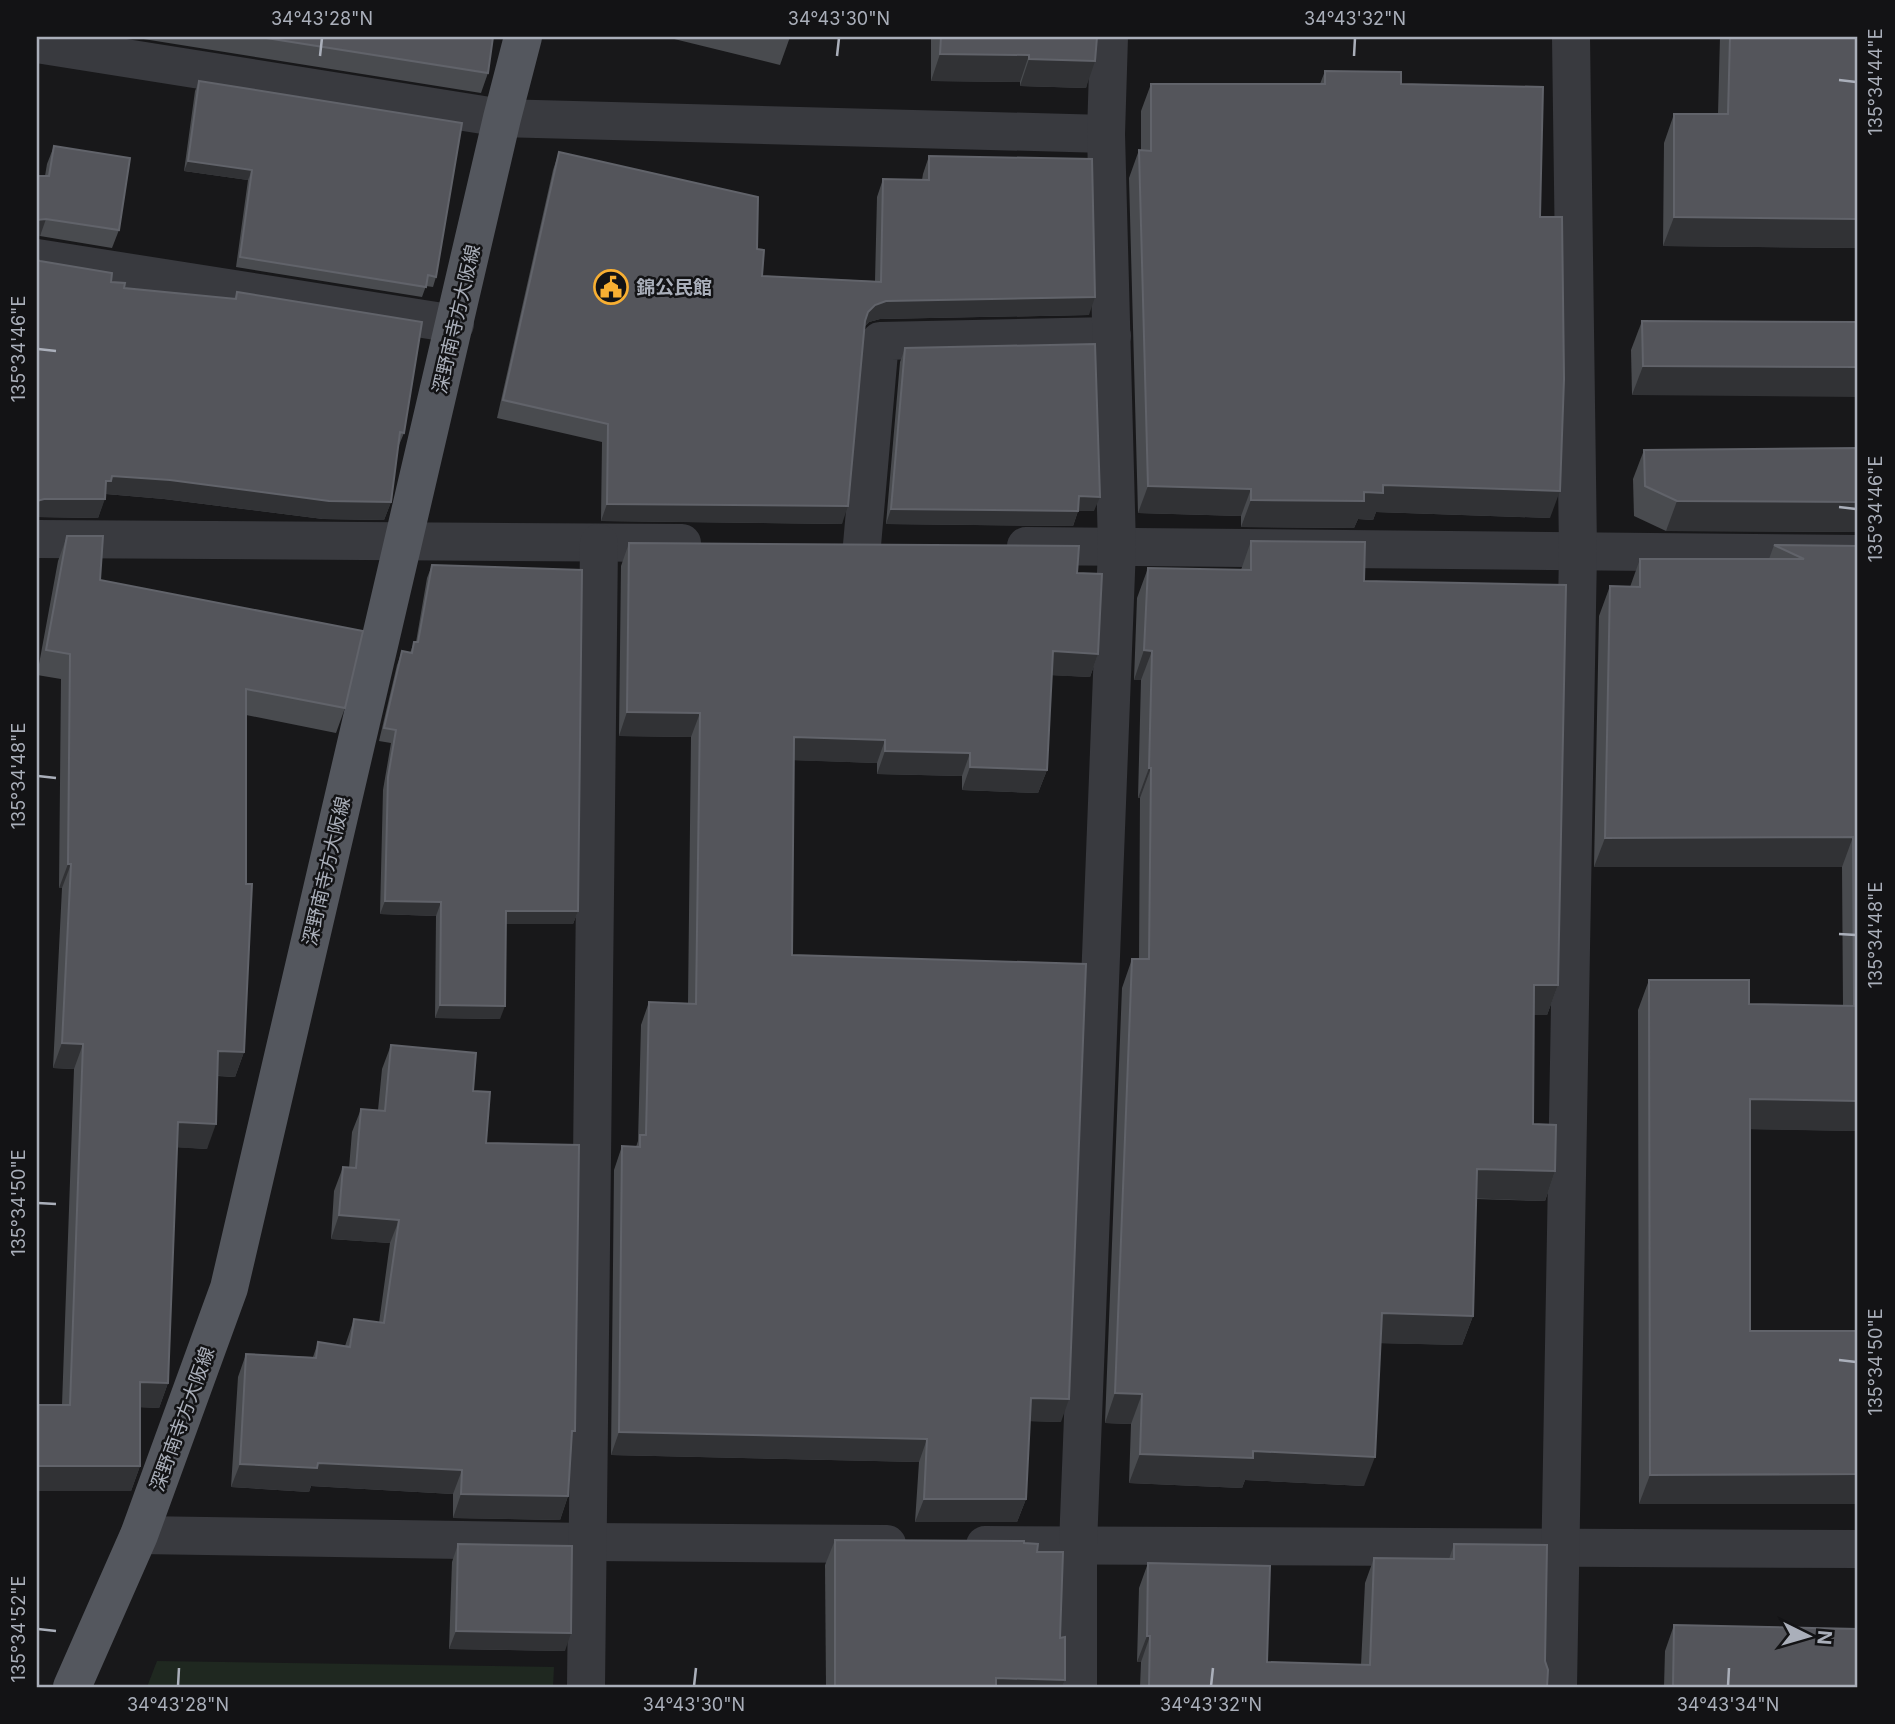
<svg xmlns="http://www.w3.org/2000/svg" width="1895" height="1724" font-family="Inter,'Noto Sans JP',sans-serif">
<rect width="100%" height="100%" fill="#18181a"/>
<path fill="#1f2820" d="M 157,1661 L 554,1667 L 553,1687 L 147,1687 Z"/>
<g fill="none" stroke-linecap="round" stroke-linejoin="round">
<g stroke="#393a3f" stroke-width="38">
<path d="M 37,44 L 502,118 L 1106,134"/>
<path d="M 37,258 L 455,324"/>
<path d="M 37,539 L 682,543"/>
<path d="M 862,545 L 880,341 L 1112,336"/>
<path d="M 1026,546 L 1858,554"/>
<path d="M 139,1535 L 590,1542 L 887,1544"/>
<path d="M 985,1545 L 1858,1549"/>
<path d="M 586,1687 L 599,543"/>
<path d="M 1078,1687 L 1078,1545 L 1117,547 L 1106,134 L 1109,37"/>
<path d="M 1558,1687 L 1578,551 L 1571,37"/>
</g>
<path stroke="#54575e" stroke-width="38" d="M 72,1687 L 139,1535 L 229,1288 L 502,118 L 523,37"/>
</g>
<g fill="#494b4f">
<path d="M 131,37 L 493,37 L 488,73 L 481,93 Z"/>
<path d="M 666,37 L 790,37 L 780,65 Z"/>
<path d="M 931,37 L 1097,37 L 1086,88 L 1020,86 L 1020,82 L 931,81 Z"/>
<path d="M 1720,37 L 1858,37 L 1858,248 L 1663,246 L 1664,143 L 1674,114 L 1718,114 Z"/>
<path d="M 1325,71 L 1401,84 L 1540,217 L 1550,518 L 1376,512 L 1373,520 L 1358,519 L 1354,528 L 1241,527 L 1241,516 L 1138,513 L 1129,178 L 1139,150 L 1141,151 L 1141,111 L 1151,84 L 1320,84 Z"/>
<path d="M 199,81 L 436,277 L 433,287 L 426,286 L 422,297 L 236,267 L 248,180 L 184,171 L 195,91 Z"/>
<path d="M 54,146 L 119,230 L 112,248 L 40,236 L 45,176 L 47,164 Z"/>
<path d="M 559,152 L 757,249 L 762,276 L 875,281 L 877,197 L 883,179 L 922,180 L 923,174 L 929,156 L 1089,315 L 880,319 L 869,322 L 864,327 L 842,524 L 601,521 L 602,442 L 497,418 L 553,170 Z"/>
<path d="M 111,282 L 124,288 L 234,299 L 237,292 L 404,433 L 397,450 L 391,502 L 384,520 L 323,519 L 164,499 L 106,494 L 98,518 L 37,517 Z"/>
<path d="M 1642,321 L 1858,322 L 1632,395 L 1631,350 Z"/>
<path d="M 905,348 L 1094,511 L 1078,511 L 1073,526 L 886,524 L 900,362 Z"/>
<path d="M 1644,450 L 1858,532 L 1666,531 L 1634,516 L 1633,479 Z"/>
<path d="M 67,536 L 100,580 L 345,708 L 336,733 L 246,715 L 244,1052 L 235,1077 L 217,1076 L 207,1149 L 177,1147 L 168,1383 L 159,1408 L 140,1407 L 140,1466 L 131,1491 L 37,1491 L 37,1405 L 62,1405 L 74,1069 L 53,1068 L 62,888 L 59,888 L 61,679 L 37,675 L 58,561 Z"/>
<path d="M 1251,541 L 1364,581 L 1558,985 L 1547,1015 L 1534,1015 L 1533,1124 L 1555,1171 L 1545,1201 L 1476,1199 L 1473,1316 L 1462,1345 L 1380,1343 L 1364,1486 L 1245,1480 L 1242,1488 L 1129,1483 L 1131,1424 L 1105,1423 L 1122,988 L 1132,959 L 1139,959 L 1140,798 L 1138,798 L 1141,680 L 1134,680 L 1137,598 L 1148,568 L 1241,570 Z"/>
<path d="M 629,543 L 1077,573 L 1098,654 L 1090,677 L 1052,675 L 1047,770 L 1038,793 L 962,790 L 962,776 L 877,774 L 877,763 L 794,760 L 792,955 L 1061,1422 L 1030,1421 L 1026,1499 L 1017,1522 L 915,1522 L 919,1462 L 611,1455 L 614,1170 L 622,1146 L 636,1147 L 638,1141 L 641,1025 L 649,1002 L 688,1003 L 691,737 L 619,736 L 621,566 Z"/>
<path d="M 1774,545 L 1858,546 L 1858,1131 L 1750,1129 L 1750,1331 L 1639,1504 L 1638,1010 L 1649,980 L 1749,1004 L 1843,1006 L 1842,867 L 1594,867 L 1599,616 L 1610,586 L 1630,587 L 1640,559 L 1769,559 Z"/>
<path d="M 432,565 L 578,911 L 573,924 L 506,924 L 500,1019 L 435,1018 L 436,916 L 380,914 L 383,790 L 391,743 L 379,741 L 397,665 L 402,651 L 410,653 L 414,642 L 416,642 L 427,578 Z"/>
<path d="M 391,1045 L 473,1091 L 486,1143 L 572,1441 L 568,1496 L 560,1520 L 453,1518 L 453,1494 L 311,1486 L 309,1492 L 231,1487 L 238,1377 L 246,1354 L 313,1357 L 318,1342 L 345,1346 L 354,1319 L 379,1323 L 390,1243 L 331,1239 L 334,1191 L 343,1167 L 349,1168 L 352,1132 L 361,1109 L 378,1110 L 382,1069 Z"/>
<path d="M 835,1540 L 1024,1543 L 1037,1552 L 1060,1638 L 1065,1680 L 1062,1687 L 826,1687 L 825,1565 Z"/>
<path d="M 458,1544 L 565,1651 L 449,1649 L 452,1562 Z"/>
<path d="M 1454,1544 L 1545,1661 L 1547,1687 L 1140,1687 L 1141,1662 L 1137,1662 L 1139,1588 L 1148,1563 L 1267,1662 L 1361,1665 L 1365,1583 L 1374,1558 L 1449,1559 Z"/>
<path d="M 1674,1625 L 1858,1687 L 1664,1687 L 1665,1651 Z"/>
</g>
<g fill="#313235">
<path d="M 940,54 L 1029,55 L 1020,82 L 931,81 Z"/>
<path d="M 1029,59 L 1095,61 L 1086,88 L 1020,86 Z"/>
<path d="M 188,161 L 252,170 L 248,180 L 184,171 Z"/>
<path d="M 1674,217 L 1858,219 L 1858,248 L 1663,246 Z"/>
<path d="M 46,219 L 40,236 L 37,237 L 37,220 Z"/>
<path d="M 1095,297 L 1089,315 L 880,319 L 869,322 L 861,330 L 868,312 L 875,305 L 886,301 Z"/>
<path d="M 1643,366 L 1858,367 L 1858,397 L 1632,395 Z"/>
<path d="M 112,476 L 170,480 L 391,502 L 384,520 L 323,519 L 164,499 L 106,494 L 104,499 L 106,481 Z"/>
<path d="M 1383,485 L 1560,491 L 1550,518 L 1376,512 L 1373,520 L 1358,519 L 1354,528 L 1241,527 L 1251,500 L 1364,492 Z"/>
<path d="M 1148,486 L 1251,489 L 1241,516 L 1138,513 Z"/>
<path d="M 1079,496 L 1100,497 L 1094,511 L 1074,511 Z"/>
<path d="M 44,499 L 105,499 L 98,518 L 37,517 L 37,501 Z"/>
<path d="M 1677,501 L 1858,502 L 1858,532 L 1666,531 Z"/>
<path d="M 607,504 L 848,506 L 842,524 L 601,521 Z"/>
<path d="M 891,509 L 1078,511 L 1073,526 L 886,524 Z"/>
<path d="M 1144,650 L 1152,651 L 1141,680 L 1134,680 Z"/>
<path d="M 1053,651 L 1098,654 L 1090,677 L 1045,675 Z"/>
<path d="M 627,712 L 700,713 L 691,737 L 619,736 Z"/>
<path d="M 794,737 L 885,740 L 877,763 L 786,760 Z"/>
<path d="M 885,751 L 970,753 L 962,776 L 877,774 Z"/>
<path d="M 970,767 L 1047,770 L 1038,793 L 962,790 Z"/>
<path d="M 1149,768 L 1151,768 L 1140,798 L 1138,798 Z"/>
<path d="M 1853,837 L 1842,867 L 1594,867 L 1605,838 Z"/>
<path d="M 68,864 L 71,864 L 62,888 L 59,888 Z"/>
<path d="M 385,901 L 441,902 L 436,916 L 380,914 Z"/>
<path d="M 506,911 L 578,911 L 573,924 L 501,924 Z"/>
<path d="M 1534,985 L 1558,985 L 1547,1015 L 1523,1015 Z"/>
<path d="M 440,1005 L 505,1006 L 500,1019 L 435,1018 Z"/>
<path d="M 62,1043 L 83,1044 L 74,1069 L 53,1068 Z"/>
<path d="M 218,1051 L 244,1052 L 235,1077 L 209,1075 Z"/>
<path d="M 1750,1099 L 1858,1101 L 1858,1131 L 1739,1129 Z"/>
<path d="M 178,1122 L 216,1124 L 207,1149 L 169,1147 Z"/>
<path d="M 1477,1169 L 1555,1171 L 1545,1201 L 1466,1198 Z"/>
<path d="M 339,1215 L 399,1220 L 390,1243 L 331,1239 Z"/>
<path d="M 1382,1313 L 1473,1316 L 1462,1345 L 1371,1343 Z"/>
<path d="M 140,1382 L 168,1383 L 159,1408 L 131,1407 Z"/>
<path d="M 1115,1393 L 1142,1394 L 1131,1424 L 1105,1423 Z"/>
<path d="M 1031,1398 L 1069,1399 L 1061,1422 L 1023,1421 Z"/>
<path d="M 619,1432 L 927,1439 L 919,1462 L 611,1455 Z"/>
<path d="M 1253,1451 L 1375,1457 L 1364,1486 L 1245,1480 L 1242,1488 L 1129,1483 L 1140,1454 Z"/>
<path d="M 318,1463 L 462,1470 L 453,1494 L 311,1486 L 309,1492 L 231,1487 L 240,1464 Z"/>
<path d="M 37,1466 L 140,1466 L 131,1491 L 37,1491 Z"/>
<path d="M 1858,1474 L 1858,1504 L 1639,1504 L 1650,1475 Z"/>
<path d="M 461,1494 L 568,1496 L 560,1520 L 453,1518 Z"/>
<path d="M 924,1499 L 1026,1499 L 1017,1522 L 915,1522 Z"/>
<path d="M 456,1631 L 571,1633 L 565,1651 L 449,1649 Z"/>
<path d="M 1147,1636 L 1150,1636 L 1141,1662 L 1137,1662 Z"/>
<path d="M 996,1678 L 1065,1680 L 1062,1687 L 992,1687 Z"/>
</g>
<g fill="#54555b" stroke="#61636a" stroke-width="2">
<path d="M 260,37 L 493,37 L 488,73 Z"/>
<path d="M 941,37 L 1097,37 L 1095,61 L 1029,59 L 1029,55 L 940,54 Z"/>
<path d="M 1730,37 L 1858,37 L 1858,219 L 1674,217 L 1674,114 L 1728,114 Z"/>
<path d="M 1325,71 L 1401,72 L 1401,84 L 1543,87 L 1540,217 L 1562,217 L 1564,379 L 1560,491 L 1383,485 L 1383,493 L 1364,492 L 1364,501 L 1251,500 L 1251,489 L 1148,486 L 1139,150 L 1151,151 L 1151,84 L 1325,84 Z"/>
<path d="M 199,81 L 462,123 L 436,277 L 428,275 L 426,287 L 240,257 L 252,170 L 188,161 Z"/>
<path d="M 54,146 L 130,158 L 119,230 L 46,219 L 37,220 L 37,176 L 49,176 Z"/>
<path d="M 559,152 L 758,197 L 757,249 L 764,250 L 762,276 L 881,282 L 883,179 L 929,180 L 929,156 L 1092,159 L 1095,297 L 886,301 L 875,305 L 868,312 L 865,321 L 848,506 L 607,504 L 608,424 L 503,400 Z"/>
<path d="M 37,260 L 40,261 L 112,273 L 111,282 L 125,283 L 124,288 L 236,299 L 237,292 L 422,322 L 404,433 L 400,432 L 391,502 L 329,501 L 170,480 L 112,476 L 111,481 L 106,481 L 105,499 L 44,499 L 37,501 Z"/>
<path d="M 1642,321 L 1858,322 L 1858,367 L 1643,366 Z"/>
<path d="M 1095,344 L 1100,497 L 1079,496 L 1078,511 L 891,509 L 905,348 Z"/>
<path d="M 1858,448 L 1858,502 L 1677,501 L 1645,486 L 1644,450 Z"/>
<path d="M 67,536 L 103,536 L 100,580 L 363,631 L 345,708 L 246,689 L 246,884 L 252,884 L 244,1052 L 218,1051 L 216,1124 L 178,1122 L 168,1383 L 140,1382 L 140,1466 L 37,1466 L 37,1405 L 70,1405 L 83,1044 L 62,1043 L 71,864 L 68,864 L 70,654 L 46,650 Z"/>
<path d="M 1251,541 L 1365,542 L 1364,581 L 1566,585 L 1558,985 L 1534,985 L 1533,1124 L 1556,1125 L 1555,1171 L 1477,1169 L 1473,1316 L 1382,1313 L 1375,1457 L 1253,1451 L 1253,1458 L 1140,1454 L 1142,1394 L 1115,1393 L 1132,959 L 1149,959 L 1151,768 L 1149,768 L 1152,651 L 1144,650 L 1148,568 L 1251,570 Z"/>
<path d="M 629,543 L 1079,546 L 1077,573 L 1102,574 L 1098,654 L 1053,651 L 1047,770 L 970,767 L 970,753 L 885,751 L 885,740 L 794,737 L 792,955 L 1086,964 L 1069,1399 L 1031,1398 L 1026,1499 L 924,1499 L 927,1439 L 619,1432 L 622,1146 L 640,1147 L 640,1135 L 646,1135 L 649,1002 L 696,1004 L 700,713 L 627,712 Z"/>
<path d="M 1774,545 L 1858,546 L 1858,1101 L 1750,1099 L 1750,1331 L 1858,1331 L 1858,1474 L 1650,1475 L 1649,980 L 1749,980 L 1749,1004 L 1854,1006 L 1853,837 L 1605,838 L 1610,586 L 1640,587 L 1640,559 L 1804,559 Z"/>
<path d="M 432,565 L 582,570 L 578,911 L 506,911 L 505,1006 L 440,1005 L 441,902 L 385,901 L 388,777 L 396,730 L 384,728 L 402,651 L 412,653 L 414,642 L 418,642 Z"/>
<path d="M 391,1045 L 476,1053 L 473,1091 L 490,1092 L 486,1143 L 579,1145 L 575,1431 L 572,1431 L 568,1496 L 461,1494 L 462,1470 L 318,1463 L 317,1468 L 240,1464 L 246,1354 L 316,1358 L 318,1342 L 350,1347 L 354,1319 L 384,1323 L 399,1220 L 339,1215 L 343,1167 L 356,1168 L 361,1109 L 385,1111 Z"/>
<path d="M 835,1540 L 1024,1541 L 1024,1543 L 1038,1544 L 1037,1552 L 1063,1552 L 1060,1638 L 1065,1637 L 1065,1680 L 996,1678 L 996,1687 L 835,1687 Z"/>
<path d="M 458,1544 L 572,1546 L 571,1633 L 456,1631 Z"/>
<path d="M 1454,1544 L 1547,1545 L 1545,1661 L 1548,1670 L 1547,1687 L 1149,1687 L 1150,1636 L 1147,1636 L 1148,1563 L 1270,1566 L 1267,1662 L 1370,1665 L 1374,1558 L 1454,1559 Z"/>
<path d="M 1674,1625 L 1858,1629 L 1858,1687 L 1673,1687 Z"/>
</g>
<path fill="none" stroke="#aaafba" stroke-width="2.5" d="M 320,56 L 322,38M 837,56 L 839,38M 1354,56 L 1355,38M 1839,80 L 1856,82M 38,349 L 56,351M 1839,507 L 1856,509M 38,776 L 56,778M 1839,934 L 1856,935M 38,1203 L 56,1204M 1839,1360 L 1856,1362M 38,1629 L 56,1631M 178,1686 L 179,1668M 694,1686 L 696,1668M 1211,1686 L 1213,1668M 1728,1686 L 1729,1668"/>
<defs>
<g id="civic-ring" transform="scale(1.75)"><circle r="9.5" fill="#131315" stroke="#f8af32" stroke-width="1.5"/><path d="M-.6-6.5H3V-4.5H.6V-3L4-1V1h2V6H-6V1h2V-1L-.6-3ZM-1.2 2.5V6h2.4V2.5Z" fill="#f8af32"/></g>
</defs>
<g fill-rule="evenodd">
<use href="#civic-ring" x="611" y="287"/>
</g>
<g text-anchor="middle" stroke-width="5" stroke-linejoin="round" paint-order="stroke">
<g font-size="19" font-weight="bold" fill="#aaafba" stroke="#131315" text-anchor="start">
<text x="636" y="294">錦公民館</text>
</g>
<g font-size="19" fill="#aaafba" stroke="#131315">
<text transform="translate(456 319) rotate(-77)" y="7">深野南寺方大阪線</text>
<text transform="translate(326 871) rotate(-77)" y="7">深野南寺方大阪線</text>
<text transform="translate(182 1419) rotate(-70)" y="7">深野南寺方大阪線</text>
</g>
</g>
<rect width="1895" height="1724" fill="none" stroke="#131315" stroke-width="77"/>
<g transform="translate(1808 1636) rotate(95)" stroke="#131315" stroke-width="5" paint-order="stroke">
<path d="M0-5L12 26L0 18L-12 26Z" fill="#aaafba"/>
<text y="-10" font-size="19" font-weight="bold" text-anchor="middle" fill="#aaafba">N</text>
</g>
<rect x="38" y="38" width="1818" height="1648" fill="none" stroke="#aaafba" stroke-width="2.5"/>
<g font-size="18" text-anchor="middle" fill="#aaafba">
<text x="322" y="25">34°43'28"N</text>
<text x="839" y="25">34°43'30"N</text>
<text x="1355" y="25">34°43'32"N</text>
<text transform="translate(1876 82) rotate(-90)" y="6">135°34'44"E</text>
<text transform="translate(19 349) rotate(-90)" y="6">135°34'46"E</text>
<text transform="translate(1876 509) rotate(-90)" y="6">135°34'46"E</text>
<text transform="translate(19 776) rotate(-90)" y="6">135°34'48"E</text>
<text transform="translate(1876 935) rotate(-90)" y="6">135°34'48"E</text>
<text transform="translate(19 1203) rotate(-90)" y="6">135°34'50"E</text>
<text transform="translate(1876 1362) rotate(-90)" y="6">135°34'50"E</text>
<text transform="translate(19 1629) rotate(-90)" y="6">135°34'52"E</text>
<text x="178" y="1711">34°43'28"N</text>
<text x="694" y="1711">34°43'30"N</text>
<text x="1211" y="1711">34°43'32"N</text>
<text x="1728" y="1711">34°43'34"N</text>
</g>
</svg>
